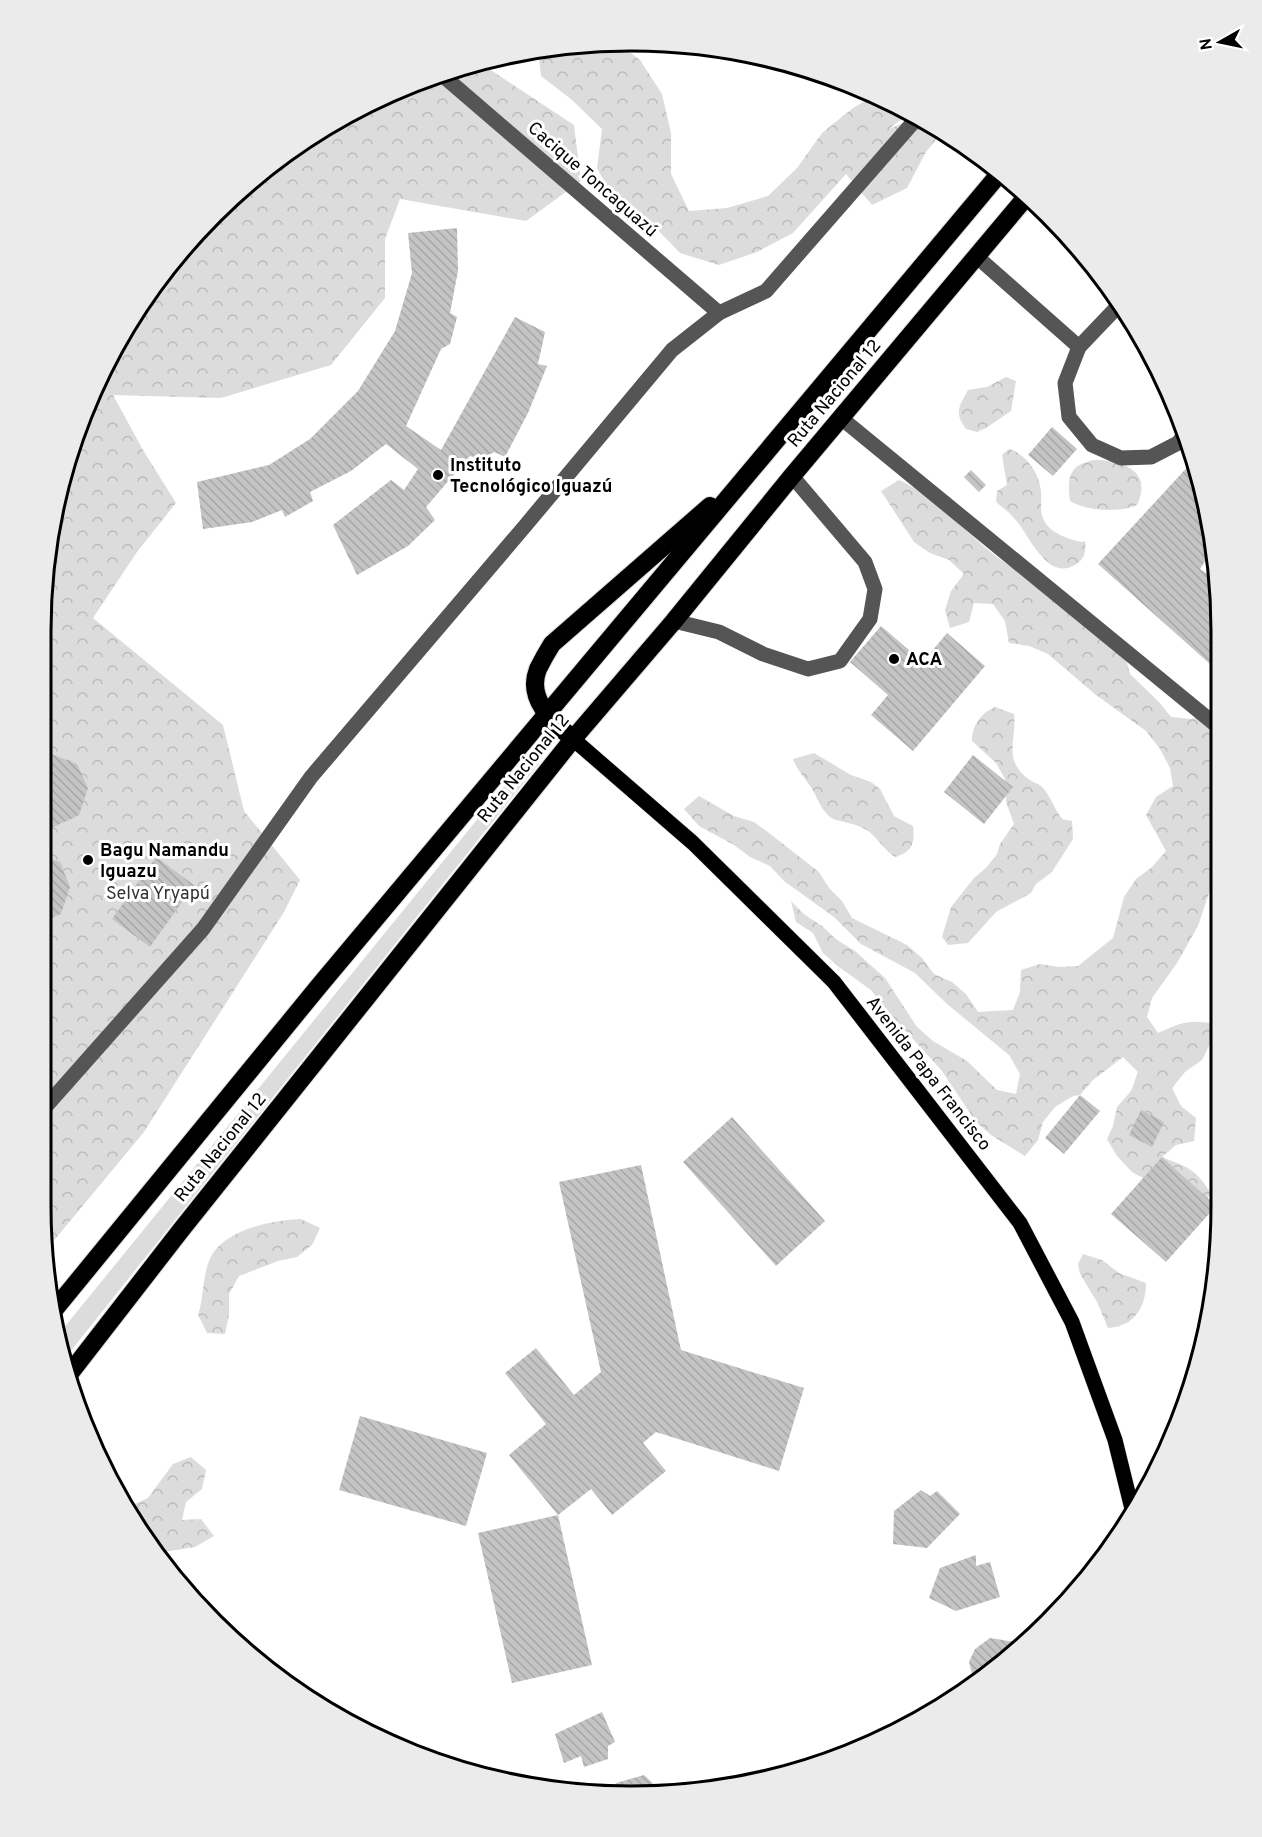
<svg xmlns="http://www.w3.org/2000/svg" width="1262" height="1837" font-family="Overpass,sans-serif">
<defs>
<pattern id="forest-crowns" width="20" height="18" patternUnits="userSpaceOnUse" patternTransform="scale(1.5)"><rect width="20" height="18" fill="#dcdcdc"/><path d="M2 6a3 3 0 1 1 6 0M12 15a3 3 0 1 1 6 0" fill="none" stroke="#bbb"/></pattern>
<pattern id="building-back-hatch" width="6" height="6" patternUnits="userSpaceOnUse" patternTransform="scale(1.5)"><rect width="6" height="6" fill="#c4c4c4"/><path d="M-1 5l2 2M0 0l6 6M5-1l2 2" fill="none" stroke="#a7a7a7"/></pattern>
</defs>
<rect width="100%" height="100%" fill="#fff"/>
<path fill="#dcdcdc" d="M 532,752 L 541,761 L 62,1362 L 58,1335 Z"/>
<g fill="url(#forest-crowns)">
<path d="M 617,42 L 640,60 L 662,94 L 671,133 L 671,174 L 689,211 L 727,208 L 768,196 L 797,168 L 822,133 L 853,108 L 875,95 L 909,113 L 889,129 L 917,117 L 943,131 L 926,152 L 907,188 L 872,205 L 846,174 L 793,233 L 757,252 L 719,265 L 680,253 L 652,224 L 616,203 L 597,168 L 602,129 L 572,100 L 541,76 L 538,50 Z"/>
<path d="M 480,63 L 574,125 L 581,181 L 526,221 L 400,199 L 385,239 L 385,298 L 331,365 L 221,398 L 113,395 L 143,450 L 176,503 L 137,552 L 93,618 L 223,725 L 244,811 L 300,880 L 284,912 L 144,1132 L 46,1250 L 40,1206 L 41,631 L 52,516 L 102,370 L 162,272 L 214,213 L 303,140 L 405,85 Z"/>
<path d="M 1006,377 L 1016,381 L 1011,411 L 986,428 L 977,432 L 966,429 C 954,412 959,407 968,390 L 987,387 Z"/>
<path d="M 1009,449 C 1026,454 1040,474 1041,492 C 1042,499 1040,507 1042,515 C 1046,532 1067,539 1082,542 L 1085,541 C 1086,552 1085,559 1075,565 C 1046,582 1029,533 1014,518 C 1009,512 1002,507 996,502 L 997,491 L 1007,485 L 1002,455 Z"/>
<path d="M 1094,460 C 1123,460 1153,471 1137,505 C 1120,513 1086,511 1070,501 C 1067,477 1069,465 1094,460 Z"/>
<path d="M 899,480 C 944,501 972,543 1013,568 L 1125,655 L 1130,674 L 1159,702 L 1171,717 L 1191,719 L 1210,714 L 1221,723 L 1221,857 L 1198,926 L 1177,963 L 1152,998 L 1147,1017 L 1158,1033 C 1182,1022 1190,1019 1215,1024 L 1211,1042 L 1202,1060 L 1185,1072 L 1172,1088 L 1181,1106 L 1196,1118 L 1194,1141 L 1176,1145 L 1162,1157 C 1187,1167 1195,1168 1210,1192 L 1204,1211 L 1132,1172 L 1117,1156 L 1107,1139 L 1113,1126 L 1117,1107 L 1131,1091 L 1138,1072 L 1123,1057 L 1093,1080 L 1080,1095 L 1073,1096 L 1055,1107 L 1043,1122 L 1038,1140 L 1025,1156 L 991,1135 L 976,1122 L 942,1071 L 884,1007 L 871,990 L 839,967 L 823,953 L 813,933 L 796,922 L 791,901 L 805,915 L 822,926 L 837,940 L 855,951 L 885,978 L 917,1027 L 933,1041 L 967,1061 L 997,1090 L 1016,1094 L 1020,1074 L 1009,1055 L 947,1004 L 915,973 L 861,944 L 834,917 L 784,881 L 770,866 L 750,857 L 734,845 L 699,826 L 684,809 L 699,796 L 734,816 L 754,822 L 769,833 L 819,872 L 829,888 L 842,901 L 852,918 L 907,945 L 922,958 L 934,974 L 952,982 L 966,994 L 978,1012 L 1013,1010 L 1020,992 L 1021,970 L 1040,964 L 1059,967 L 1078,966 L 1113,938 L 1124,897 L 1136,879 L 1152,867 L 1166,851 L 1146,815 L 1156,797 L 1173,786 L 1170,768 L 1160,749 L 1146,731 L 1096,695 L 1048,654 L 1029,646 L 1009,643 L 1005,621 L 993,604 L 974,603 L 969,622 L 950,628 L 945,610 L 951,591 L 964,574 L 949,560 L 930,553 L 914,542 L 881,491 Z"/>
<path d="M 995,707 L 1014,714 C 1016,728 1011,743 1013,757 C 1015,766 1022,775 1030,780 C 1034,783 1038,783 1042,787 C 1051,796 1054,809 1062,819 L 1072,821 L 1073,839 L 1052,872 L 1036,884 L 1031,893 L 996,912 L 968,943 L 948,945 L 942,937 L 951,907 L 974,878 L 986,868 L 997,854 L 1000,844 L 1014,824 L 1006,802 L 1006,781 L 996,763 L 972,741 C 972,725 981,713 995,707 Z"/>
<path d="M 814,753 L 851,775 L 871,782 L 880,789 L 894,816 L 913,826 C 915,844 912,852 895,857 C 884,850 878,838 868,831 C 858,824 847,823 836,820 C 822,815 818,798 811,787 C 804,777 797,770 793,759 Z"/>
<path d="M 301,1219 L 320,1228 L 312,1245 L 297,1257 L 278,1261 L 239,1276 L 229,1294 L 229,1315 L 225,1334 L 207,1333 L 198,1315 C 204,1297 202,1279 209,1261 C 221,1230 272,1220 301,1219 Z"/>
<path d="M 1083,1254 L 1102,1260 L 1119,1273 L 1146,1283 C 1146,1308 1133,1327 1108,1328 L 1097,1302 L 1080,1274 L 1078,1264 Z"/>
<path d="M 191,1457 L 206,1470 L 202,1489 L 186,1502 L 182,1520 L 201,1519 L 214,1536 L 195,1547 L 157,1553 C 142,1537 134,1528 130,1506 L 148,1498 L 173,1464 Z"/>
</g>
<g fill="url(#building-back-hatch)">
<path d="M 457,228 L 458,271 L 450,313 L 457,317 L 450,344 L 441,349 L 406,426 L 441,450 L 515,317 L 545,332 L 538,364 L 547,366 L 528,413 L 505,457 L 494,452 L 483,460 L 470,456 L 426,507 L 435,520 L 408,546 L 357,575 L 333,525 L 391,480 L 404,490 L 418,469 L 386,444 L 351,471 L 310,492 L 313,501 L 285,517 L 282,510 L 252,522 L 203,529 L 197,482 L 269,465 L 310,439 L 358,391 L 395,331 L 412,273 L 408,233 Z"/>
<path d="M 1052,427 L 1077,449 L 1053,476 L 1028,455 Z"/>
<path d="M 1192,462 L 1210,516 L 1213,549 L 1200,569 L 1217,581 L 1222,631 L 1222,651 L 1210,664 L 1098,564 Z"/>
<path d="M 971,470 L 986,485 L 979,492 L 964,477 Z"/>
<path d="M 881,626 L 923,662 L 947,633 L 985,666 L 913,751 L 871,715 L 888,695 L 850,662 Z"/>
<path d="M 46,752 L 77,764 L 88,788 L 79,815 L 43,832 L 40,830 L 40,755 Z"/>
<path d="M 973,755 L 1013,787 L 984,824 L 944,792 Z"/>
<path d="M 40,855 L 60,862 L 70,887 L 61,914 L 40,923 Z"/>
<path d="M 156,857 L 194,885 L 150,947 L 112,919 Z"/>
<path d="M 1080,1095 L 1100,1111 L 1064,1154 L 1045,1138 Z"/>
<path d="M 1141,1110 L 1164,1122 L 1152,1147 L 1129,1135 Z"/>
<path d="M 732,1117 L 825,1221 L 776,1266 L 683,1162 Z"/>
<path d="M 1162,1157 L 1216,1206 L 1166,1262 L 1111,1214 Z"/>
<path d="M 641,1165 L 681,1350 L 804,1388 L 779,1471 L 656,1432 L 643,1443 L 666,1471 L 612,1515 L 591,1489 L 558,1515 L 509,1455 L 546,1424 L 505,1373 L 536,1348 L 574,1395 L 601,1372 L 559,1182 Z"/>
<path d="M 360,1416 L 487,1453 L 466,1526 L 339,1490 Z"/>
<path d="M 921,1490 L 930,1496 L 937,1491 L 960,1514 L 927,1548 L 893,1544 L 894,1511 Z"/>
<path d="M 558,1515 L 592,1665 L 512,1683 L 478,1533 Z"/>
<path d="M 976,1555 L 976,1566 L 990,1562 L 1000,1597 L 956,1611 L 929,1598 L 940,1568 Z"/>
<path d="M 990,1638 L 1021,1643 L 1022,1646 L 978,1681 L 974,1681 L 969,1662 L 975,1649 Z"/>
<path d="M 952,1695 L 956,1699 L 921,1719 L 911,1712 Z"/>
<path d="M 602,1712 L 615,1742 L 608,1746 L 608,1759 L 584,1767 L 581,1756 L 564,1763 L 555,1734 Z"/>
<path d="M 644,1775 L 663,1793 L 631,1796 L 609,1795 L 616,1783 Z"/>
</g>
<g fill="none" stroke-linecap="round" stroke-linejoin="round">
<g stroke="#dbdbdb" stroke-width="16">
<path id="major" d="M 573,739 L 693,843 L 834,982 L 1020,1223 L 1072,1322 L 1115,1440 L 1133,1513"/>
</g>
<g stroke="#dbdbdb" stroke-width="20">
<g id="highway">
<path d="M 573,739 C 552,721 526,699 538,669 C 542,661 547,652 552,644 L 710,506"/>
<path d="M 54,1310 L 319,986 L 1000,173"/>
<path d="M 67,1377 L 181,1230 L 573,739 L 674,621 L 792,476 L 1027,196"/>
</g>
</g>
<g stroke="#555" stroke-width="15">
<path d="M 441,74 L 719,313"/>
<path d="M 976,256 L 1079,347"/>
<path d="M 1120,304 L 1079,347 L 1065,383 L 1069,417 L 1092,445 L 1121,458 L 1151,457 L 1178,443 L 1183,436"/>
<path d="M 841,418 L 1222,730"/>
<path d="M 674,621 L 719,632 L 763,654 L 808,669 L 840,661 L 870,619 L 875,589 L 865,562 L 792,476"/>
<path d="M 40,1113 L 203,929 L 311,777 L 525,526 L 672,350 L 719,313 L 766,291 L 917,118"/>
</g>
<use href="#major" stroke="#000" stroke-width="15"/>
<use href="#highway" stroke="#000" stroke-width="18"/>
</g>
<g fill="#000" stroke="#fff" stroke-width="2">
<circle cx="438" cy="475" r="6"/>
<circle cx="894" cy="659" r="6"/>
<circle cx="88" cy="860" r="6"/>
</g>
<g text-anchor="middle" stroke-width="6" stroke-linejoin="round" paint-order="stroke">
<g font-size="18" fill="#000" stroke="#fff">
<text transform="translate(593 179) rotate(41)" y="6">Cacique Toncaguazú</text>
<text transform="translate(834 393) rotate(-50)" y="6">Ruta Nacional 12</text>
<text transform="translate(523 768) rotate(-51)" y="6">Ruta Nacional 12</text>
<text transform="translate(929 1073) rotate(52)" y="6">Avenida Papa Francisco</text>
<text transform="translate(220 1147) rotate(-51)" y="6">Ruta Nacional 12</text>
</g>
<g font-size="18" font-weight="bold" fill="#000" stroke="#fff" text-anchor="start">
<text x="450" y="471">Instituto<tspan x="450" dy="21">Tecnológico Iguazú</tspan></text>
<text x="906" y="665">ACA</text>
<text x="100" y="856">Bagu Namandu<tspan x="100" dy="21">Iguazu</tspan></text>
</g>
<g font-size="18" fill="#333" stroke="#fff">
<text x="158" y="899">Selva Yryapú</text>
</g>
</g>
<path d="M0 0H1262V1837H0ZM631 51H631A580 580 0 0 1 1211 631V1206A580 580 0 0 1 631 1786H631A580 580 0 0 1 51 1206V631A580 580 0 0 1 631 51Z" fill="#ebebeb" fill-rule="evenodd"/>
<path fill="none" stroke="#000" stroke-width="3" d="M631 51H631A580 580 0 0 1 1211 631V1206A580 580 0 0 1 631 1786H631A580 580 0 0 1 51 1206V631A580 580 0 0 1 631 51Z"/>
<g transform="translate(1220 42) rotate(261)" stroke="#ffffff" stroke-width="4.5" paint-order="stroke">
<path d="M0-4.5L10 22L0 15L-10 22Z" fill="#000000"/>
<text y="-9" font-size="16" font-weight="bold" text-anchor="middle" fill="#000000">N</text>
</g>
</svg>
